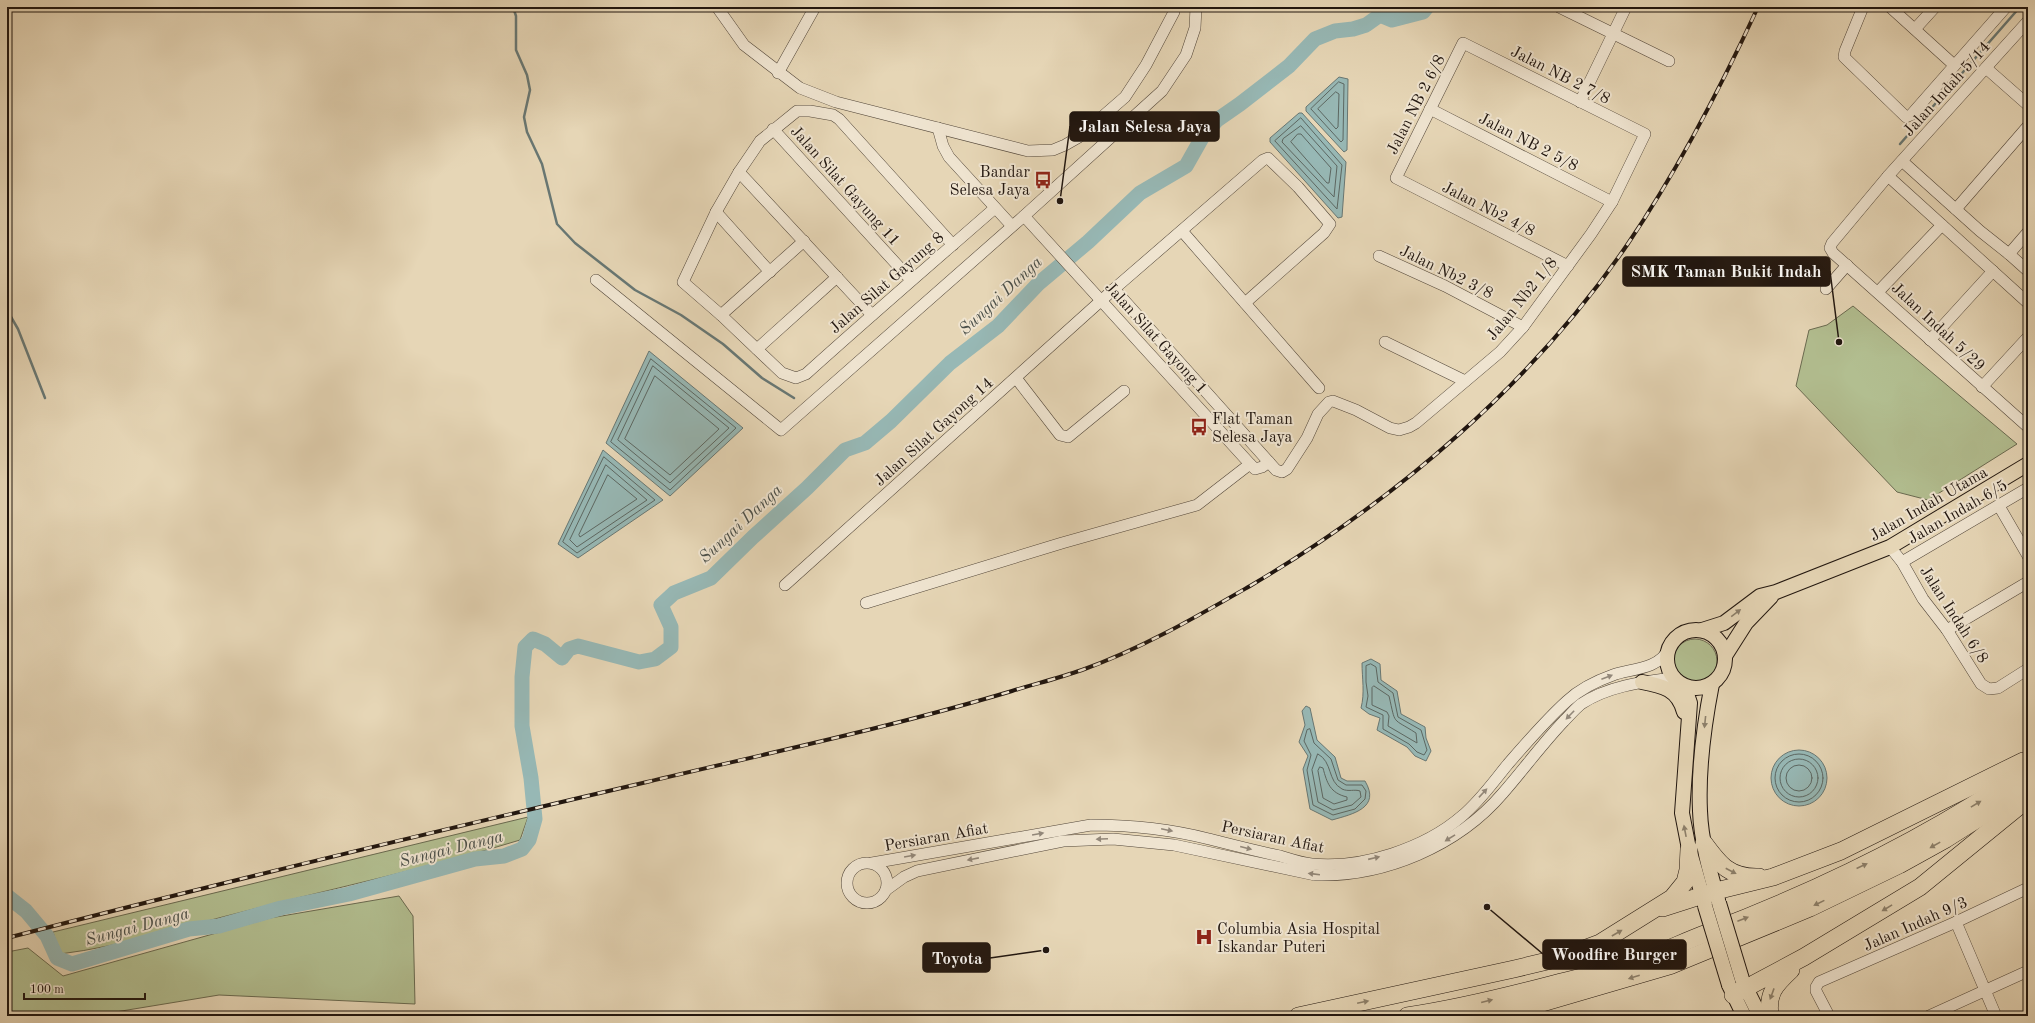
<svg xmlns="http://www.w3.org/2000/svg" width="2035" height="1023" font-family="'Old Standard TT',serif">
<rect width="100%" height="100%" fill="#e6d6b6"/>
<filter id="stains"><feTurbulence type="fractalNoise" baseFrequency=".005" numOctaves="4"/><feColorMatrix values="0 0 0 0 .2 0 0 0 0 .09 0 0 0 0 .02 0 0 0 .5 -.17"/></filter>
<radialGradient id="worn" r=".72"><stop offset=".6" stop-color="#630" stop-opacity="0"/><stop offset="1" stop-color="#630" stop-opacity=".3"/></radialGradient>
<g fill="#b2be90" stroke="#6a6a50">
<path d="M 1853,306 L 2017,444 L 1928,500 L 1897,492 L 1796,386 L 1809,330 L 1827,325 Z"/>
<circle cx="1695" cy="661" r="22"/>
<path d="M 528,817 L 520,840 C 430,868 338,887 246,911 C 185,926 124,946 60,954 L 53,932 Z"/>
<path d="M 399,896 L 413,916 L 415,1004 L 219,995 L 91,1016 L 7,1016 L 7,952 L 28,948 L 63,976 L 270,918 Z"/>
</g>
<g fill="#97b8b5" stroke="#687773">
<path d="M 1339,77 L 1348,79 L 1347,150 L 1344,152 L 1306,111 L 1306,107 Z"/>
<path d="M 1299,113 L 1302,113 L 1346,162 L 1342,217 L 1338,218 L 1270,142 L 1270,138 Z"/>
<path d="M 649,351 L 743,428 L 670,496 L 606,443 Z"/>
<path d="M 603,450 L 663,500 L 578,558 L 558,544 Z"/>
<path d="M 1371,659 L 1380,664 L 1381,680 L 1397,691 L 1401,714 L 1425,727 L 1426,738 L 1431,751 L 1426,761 L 1415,756 L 1407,747 L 1377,730 L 1380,718 L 1369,714 L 1361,708 C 1365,693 1362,678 1362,663 Z"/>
<path d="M 1306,706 L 1310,708 L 1317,740 L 1335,757 L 1341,778 L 1347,781 L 1365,781 C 1381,808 1353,814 1332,820 L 1310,809 L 1303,769 L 1308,756 L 1299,742 L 1305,725 L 1302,711 Z"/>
<circle cx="1799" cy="778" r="28"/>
</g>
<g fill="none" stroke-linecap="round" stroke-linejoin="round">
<g stroke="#5c6762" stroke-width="1">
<path d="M 1339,82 L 1344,84 L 1343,140 L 1341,142 L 1311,109 Z"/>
<path d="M 1336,92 L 1339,94 L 1338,127 L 1336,129 L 1318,109 Z"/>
<path d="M 1301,118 L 1342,165 L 1337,209 L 1275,141 Z"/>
<path d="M 1301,126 L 1337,166 L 1334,197 L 1282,142 L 1283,139 Z"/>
<path d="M 1298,134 L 1301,134 L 1331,168 L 1329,183 L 1327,183 L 1291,142 Z"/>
<path d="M 651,359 L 736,428 L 670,490 L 611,442 Z"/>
<path d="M 653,366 L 729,428 L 670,483 L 618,440 Z"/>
<path d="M 655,376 L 719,429 L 670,475 L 625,439 Z"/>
<path d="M 604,457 L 655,500 L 577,553 L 563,542 Z"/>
<path d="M 606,465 L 647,500 L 577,547 L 570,540 Z"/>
<path d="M 608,475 L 637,499 L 580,537 L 579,535 Z"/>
<path d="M 1371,664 L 1376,667 L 1378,682 L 1393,693 L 1398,717 L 1421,730 L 1427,750 L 1424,755 L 1417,752 L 1409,744 L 1383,729 L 1383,715 L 1366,707 L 1368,696 L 1366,682 L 1366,666 Z"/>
<path d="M 1374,686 L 1389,696 C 1396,726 1391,717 1416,733 L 1417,743 L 1388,726 L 1389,716 L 1387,712 L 1372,705 L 1372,688 Z"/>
<path d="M 1310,729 L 1314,743 L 1331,759 L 1338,780 L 1346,785 L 1362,785 L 1366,791 L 1365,799 L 1355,809 L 1333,815 L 1313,805 L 1307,770 L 1311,755 L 1304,741 L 1307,730 Z"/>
<path d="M 1318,754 C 1333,762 1327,781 1342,789 C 1348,792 1355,789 1360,791 L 1361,797 L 1352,805 L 1333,810 L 1318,802 L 1312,770 Z"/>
<circle cx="1799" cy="778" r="24"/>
<circle cx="1799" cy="778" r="19"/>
<circle cx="1799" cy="778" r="13"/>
<path d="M 1320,767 L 1323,768 C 1327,783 1330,793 1347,797 L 1347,800 L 1334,804 L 1323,798 L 1318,771 Z"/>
</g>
<g stroke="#687773" stroke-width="2.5">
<path d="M 513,7 L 516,16 L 516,50 L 527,75 L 530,90 L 524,117 L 527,132 L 542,164 L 557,224 L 575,243 L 635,290 L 681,315 L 723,344 L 762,378 L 794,398"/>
<path d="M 1900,144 L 2020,7"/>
<path d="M 7,310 L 18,329 L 45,398"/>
</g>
<path stroke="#97b8b5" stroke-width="15" d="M 7,896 L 26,911 L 47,936 L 57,958 L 72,964 L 189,929 L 219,926 L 281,908 L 349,894 L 475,859 L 504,856 L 522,849 L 529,840 L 535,819 L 531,778 L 522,726 L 522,677 L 525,647 L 533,639 L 545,644 L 562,658 L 569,649 L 578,646 L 639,662 L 655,659 L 671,647 L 671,627 L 661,605 L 674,593 L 711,578 L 753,537 L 807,488 L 845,450 L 865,443 L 891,421 L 950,363 L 998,326 L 1038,284 L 1088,242 L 1140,193 L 1186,166 L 1203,136 L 1217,120 L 1240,104 L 1289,66 L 1315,39 L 1335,31 L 1353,29 L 1366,25 L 1380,15 L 1392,20 L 1423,12 L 1427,7"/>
<g stroke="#524639" stroke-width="12">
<g id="minor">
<path d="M 717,7 L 744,45 L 800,88 L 836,102 L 1028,151 L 1053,150 L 1065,145 L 1079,137 L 1125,97 L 1146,65 L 1174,12 L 1174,7"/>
<path d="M 1559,7 L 1669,61"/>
<path d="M 1863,7 L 1845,51 L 1844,57 L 1906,117 L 1911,115 L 2006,7"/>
<path d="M 1890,7 L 1954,65"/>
<path d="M 2028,21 L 1888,176 L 1832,243 L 1830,248 L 1833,253 L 2028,427"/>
<path d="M 1915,29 L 1935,7"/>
<path d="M 1986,68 L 2028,105"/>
<path d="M 778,73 L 815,7"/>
<path d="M 1580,102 L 1626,7"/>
<path d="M 1430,109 L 1612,202"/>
<path d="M 938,128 L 943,146 L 949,157 L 1012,226"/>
<path d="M 773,129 L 911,280"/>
<path d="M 1902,161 L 1980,231 L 2009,254 L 2028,271"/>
<path d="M 739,172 L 872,315"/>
<path d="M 1888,176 L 2028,303"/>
<path d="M 1956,209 L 2028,126"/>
<path d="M 716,212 L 770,272"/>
<path d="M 1024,216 L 1250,464 L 1255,469 L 1262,467 L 1269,462"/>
<path d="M 1182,231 L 1319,388"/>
<path d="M 953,245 L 839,119 L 833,115 L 810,111 L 797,111 L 760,141 L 739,172 L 716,212 L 683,282 L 721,315 L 782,373 L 796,378 L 806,374 C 868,318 932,263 995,208"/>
<path d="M 2009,254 L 2028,232"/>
<path d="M 1379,256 L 1445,286 L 1523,327"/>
<path d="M 596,280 L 781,430 L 1024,216 L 1162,91 L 1186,55 L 1195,28 L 1196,7"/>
<path d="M 1114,289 L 1263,160 L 1268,158 L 1298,187 L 1330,224 L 1324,233 L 1245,303"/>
<path d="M 1826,289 L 1847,265"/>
<path d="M 1878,292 L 1942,225"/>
<path d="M 721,315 L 804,241"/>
<path d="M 1930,340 L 1993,271"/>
<path d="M 1385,342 L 1465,381"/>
<path d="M 757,349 L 837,277"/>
<path d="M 1016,378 L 1060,435 L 1068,437 L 1124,391"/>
<path d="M 1982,387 L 2028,337"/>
<path d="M 1999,506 L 2028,556"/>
<path d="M 1890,547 L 1902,562 L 1923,599 L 1947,630 L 1981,684 L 1989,689 L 1998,688 L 2028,669"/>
<path d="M 1902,562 L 2028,488"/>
<path d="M 785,585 L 1114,289 L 1276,470 L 1282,472 L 1287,469 L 1307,438 L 1318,414 L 1329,402 L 1333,401 L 1356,410 L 1390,428 L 1399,430 L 1409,427 L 1416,423 L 1500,352 L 1523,327 L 1591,234 L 1612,202 L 1645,134 L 1463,43 L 1396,178 L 1568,266"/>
<path d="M 866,603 L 1062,543 L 1197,505 L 1250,464"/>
<path d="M 1947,630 L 2028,582"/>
<circle cx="867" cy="883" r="20"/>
<path d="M 872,863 L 1091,825 C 1132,825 1170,829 1209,839 C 1233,845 1256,851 1280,856 C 1290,859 1301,863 1312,864 C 1362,869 1425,848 1462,816 C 1480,801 1494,781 1508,764 C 1527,742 1546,720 1567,701 C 1580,689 1596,681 1613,675 C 1630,669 1659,669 1668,650"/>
<path d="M 886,890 L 904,877 L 917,871 L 1063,841 L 1113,839 L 1174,845 L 1315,875 C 1384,877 1458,846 1503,793 C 1524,769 1542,744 1564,721 C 1569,716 1575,709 1581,704 C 1608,686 1642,682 1673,678"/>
<path d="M 1956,922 L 1996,1016"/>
<path d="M 1829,1016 L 1816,991 L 1816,987 L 1819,982 L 1956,922 L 2028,888"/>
<path d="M 1929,1016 L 2028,971"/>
</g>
</g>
<g stroke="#21160f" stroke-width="16">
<g id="major">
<circle cx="1696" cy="659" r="29"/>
<path d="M 1702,630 L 1724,623 L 1760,596 L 1776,592 L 1890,547 L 2028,464"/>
<path d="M 1725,656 L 1746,623 L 1771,597"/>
<path d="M 1642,682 C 1663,686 1678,689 1684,712"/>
<path d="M 1680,684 L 1687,694 L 1690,703 L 1682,813 L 1689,849 L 1705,905"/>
<path d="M 1712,684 C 1704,725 1698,769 1700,811 C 1701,841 1710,872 1718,900"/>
<path d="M 1742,980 L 1760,1016"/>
<path d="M 1729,985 L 1744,1016"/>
</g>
</g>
<g stroke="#21160f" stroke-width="18">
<g id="highway">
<path d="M 1704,843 C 1720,865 1730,878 1759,877"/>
<path d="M 1663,908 L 1716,891 L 1773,877 L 1841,851 L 2023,761"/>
<path d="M 1733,995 L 1804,957 L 1920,887 L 2028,799"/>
<path d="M 1298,1016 L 1514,969 L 1560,958 L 1600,943 L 1672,898 L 1685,882 L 1688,870 L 1689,849"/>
<path d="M 1407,1016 C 1454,1009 1500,998 1546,986 C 1577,978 1608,971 1637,961 C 1661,953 1683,942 1707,933 C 1820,890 1928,838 2028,769"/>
<path d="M 1486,1016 L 1535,1005 L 1672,965 L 1810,908 L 1899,865 L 1946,839 L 2028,787"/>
<path d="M 1770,1016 C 1767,993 1775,985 1791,970"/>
</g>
</g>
<use href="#minor" stroke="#efe4d0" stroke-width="11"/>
<use href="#major" stroke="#e6d6b6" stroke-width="14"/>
<use href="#highway" stroke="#e6d6b6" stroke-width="17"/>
<g stroke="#21160f" stroke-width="4">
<path id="rail" d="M 7,938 C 219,883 433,832 647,782 C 769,753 892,727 1012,691 C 1035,684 1059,678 1082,670 C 1141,649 1196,617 1250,586 C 1396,500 1531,385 1627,245 C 1678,170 1720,89 1758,7"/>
</g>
<use href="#rail" stroke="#efe4d0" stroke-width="2.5" stroke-dasharray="8" stroke-linecap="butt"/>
<g stroke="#21160f" stroke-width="16" stroke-linecap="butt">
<g id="major-bridge">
<path d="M 1719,903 L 1742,979"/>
<path d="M 1705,906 L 1729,985"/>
</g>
</g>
<use href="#major-bridge" stroke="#e6d6b6" stroke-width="14"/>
</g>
<defs><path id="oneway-solid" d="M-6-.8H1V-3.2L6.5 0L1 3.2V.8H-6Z"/></defs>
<g fill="#8d806b">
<use href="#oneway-solid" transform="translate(1736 613) rotate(-37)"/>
<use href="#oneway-solid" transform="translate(1705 722) rotate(96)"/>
<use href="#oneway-solid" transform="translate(1976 804) rotate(-31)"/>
<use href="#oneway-solid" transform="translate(1685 831) rotate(-101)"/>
<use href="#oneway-solid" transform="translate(1935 845) rotate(151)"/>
<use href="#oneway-solid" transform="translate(1862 866) rotate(-25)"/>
<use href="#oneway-solid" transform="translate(1731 871) rotate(28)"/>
<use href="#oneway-solid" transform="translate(1819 903) rotate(154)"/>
<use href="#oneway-solid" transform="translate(1887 908) rotate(149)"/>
<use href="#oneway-solid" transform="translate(1743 919) rotate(-21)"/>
<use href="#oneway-solid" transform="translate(1617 933) rotate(-30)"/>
<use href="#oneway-solid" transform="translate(1634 977) rotate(163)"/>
<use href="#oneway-solid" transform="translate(1772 994) rotate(110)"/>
<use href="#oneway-solid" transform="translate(1487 1001) rotate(-14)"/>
<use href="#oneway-solid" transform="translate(1363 1002) rotate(-12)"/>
</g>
<g fill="#928779">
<use href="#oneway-solid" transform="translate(1607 677) rotate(-21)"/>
<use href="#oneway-solid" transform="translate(1570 715) rotate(134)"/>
<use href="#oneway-solid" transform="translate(1483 793) rotate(-47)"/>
<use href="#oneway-solid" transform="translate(1167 830) rotate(12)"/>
<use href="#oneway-solid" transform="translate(1038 834) rotate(-10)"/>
<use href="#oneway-solid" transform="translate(1450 838) rotate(148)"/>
<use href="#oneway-solid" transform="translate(1102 839) rotate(177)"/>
<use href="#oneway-solid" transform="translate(1246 848) rotate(14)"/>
<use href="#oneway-solid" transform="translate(910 856) rotate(-10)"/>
<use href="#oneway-solid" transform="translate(1374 858) rotate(-13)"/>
<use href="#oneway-solid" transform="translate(973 859) rotate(169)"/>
<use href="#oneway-solid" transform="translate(1314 874) rotate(-173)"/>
</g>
<defs>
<g id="bus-bare" transform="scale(1.38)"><path d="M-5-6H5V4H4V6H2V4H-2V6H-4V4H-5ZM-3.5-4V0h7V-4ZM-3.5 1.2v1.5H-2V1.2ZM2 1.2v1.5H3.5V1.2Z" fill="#8f2418" stroke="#efe4d0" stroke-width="2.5" paint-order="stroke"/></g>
<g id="hospital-bare" transform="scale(1.38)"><path d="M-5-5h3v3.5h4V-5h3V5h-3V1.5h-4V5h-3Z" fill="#8f2418" stroke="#efe4d0" stroke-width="2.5" paint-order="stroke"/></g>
</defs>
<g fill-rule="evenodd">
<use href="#bus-bare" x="1043" y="180"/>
<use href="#bus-bare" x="1199" y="427"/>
<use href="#hospital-bare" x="1204" y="937"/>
</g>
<g text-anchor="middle" stroke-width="4" stroke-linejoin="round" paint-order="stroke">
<g font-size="16" fill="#21160f" stroke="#efe4d0">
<text transform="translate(1561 74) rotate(27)" y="6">Jalan NB 2 7/8</text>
<text transform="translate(1946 88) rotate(-48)" y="6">Jalan Indah 5/14</text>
<text transform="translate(1415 104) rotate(-63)" y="6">Jalan NB 2 6/8</text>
<text transform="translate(1529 141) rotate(27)" y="6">Jalan NB 2 5/8</text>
<text transform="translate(846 185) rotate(48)" y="6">Jalan Silat Gayung 11</text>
<text transform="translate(1489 208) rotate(27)" y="6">Jalan Nb2 4/8</text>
<text transform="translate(1447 271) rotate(26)" y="6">Jalan Nb2 3/8</text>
<text transform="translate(886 282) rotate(-41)" y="6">Jalan Silat Gayung 8</text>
<text transform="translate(1521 298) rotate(-51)" y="6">Jalan Nb2 1/8</text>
<text transform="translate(1939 326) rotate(43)" y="6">Jalan Indah 5/29</text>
<text transform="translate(1157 337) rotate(48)" y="6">Jalan Silat Gayong 1</text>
<text transform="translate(933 431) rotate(-42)" y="6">Jalan Silat Gayong 14</text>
<text transform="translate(1928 503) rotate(-30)" y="6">Jalan Indah Utama</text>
<text transform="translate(1957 511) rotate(-30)" y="6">Jalan Indah 6/5</text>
<text transform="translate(1955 614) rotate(57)" y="6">Jalan Indah 6/8</text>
<text transform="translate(936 836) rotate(-10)" y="6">Persiaran Afiat</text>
<text transform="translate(1273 836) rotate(12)" y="6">Persiaran Afiat</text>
<text transform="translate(1915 923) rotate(-24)" y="6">Jalan Indah 9/3</text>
</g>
<g font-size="16" fill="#21160f" stroke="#efe4d0" text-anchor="start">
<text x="1030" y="177" text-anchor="end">Bandar<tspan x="1030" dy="18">Selesa Jaya</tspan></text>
<text x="1212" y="424">Flat Taman<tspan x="1212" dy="18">Selesa Jaya</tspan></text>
<text x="1217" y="934">Columbia Asia Hospital<tspan x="1217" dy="18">Iskandar Puteri</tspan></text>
</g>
<g font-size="17" font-style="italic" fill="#4a4f49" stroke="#efe4d0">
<text transform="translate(1000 295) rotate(-43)" y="6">Sungai Danga</text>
<text transform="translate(740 523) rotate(-43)" y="6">Sungai Danga</text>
<text transform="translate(451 848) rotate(-14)" y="6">Sungai Danga</text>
<text transform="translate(137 926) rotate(-15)" y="6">Sungai Danga</text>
</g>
</g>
<path fill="none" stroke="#21160f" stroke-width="1.5" d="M1060 201L1070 126M1839 342L1830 271M1487 907L1543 954M1046 950L990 958"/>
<g fill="#21160f" stroke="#efe4d0" stroke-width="1.5">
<circle cx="1060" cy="201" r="4"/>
<circle cx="1839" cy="342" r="4"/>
<circle cx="1487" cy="907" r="4"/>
<circle cx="1046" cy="950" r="4"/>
</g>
<g fill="#21160f" stroke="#21160f" stroke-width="1.5">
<rect x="1070" y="112" width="149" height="29" rx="4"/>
<rect x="1623" y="257" width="207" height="29" rx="4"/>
<rect x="1543" y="940" width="143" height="29" rx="4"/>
<rect x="923" y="943" width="67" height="29" rx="4"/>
</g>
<g font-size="17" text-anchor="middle" font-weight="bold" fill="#fff">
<text x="1145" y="132">Jalan Selesa Jaya</text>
<text x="1726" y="277">SMK Taman Bukit Indah</text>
<text x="1614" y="960">Woodfire Burger</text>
<text x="957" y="964">Toyota</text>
</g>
<rect width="2035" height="1023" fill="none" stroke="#e6d6b6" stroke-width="24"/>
<rect x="8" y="8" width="2019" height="1007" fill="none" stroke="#21160f" stroke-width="2"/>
<rect x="12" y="12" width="2011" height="999" fill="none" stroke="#21160f"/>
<path d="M24 993v6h121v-6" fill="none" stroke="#21160f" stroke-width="2"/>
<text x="30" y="993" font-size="12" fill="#21160f" stroke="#efe4d0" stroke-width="3" paint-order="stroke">100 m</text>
<rect width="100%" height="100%" filter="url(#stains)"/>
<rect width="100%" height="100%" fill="url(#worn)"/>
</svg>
